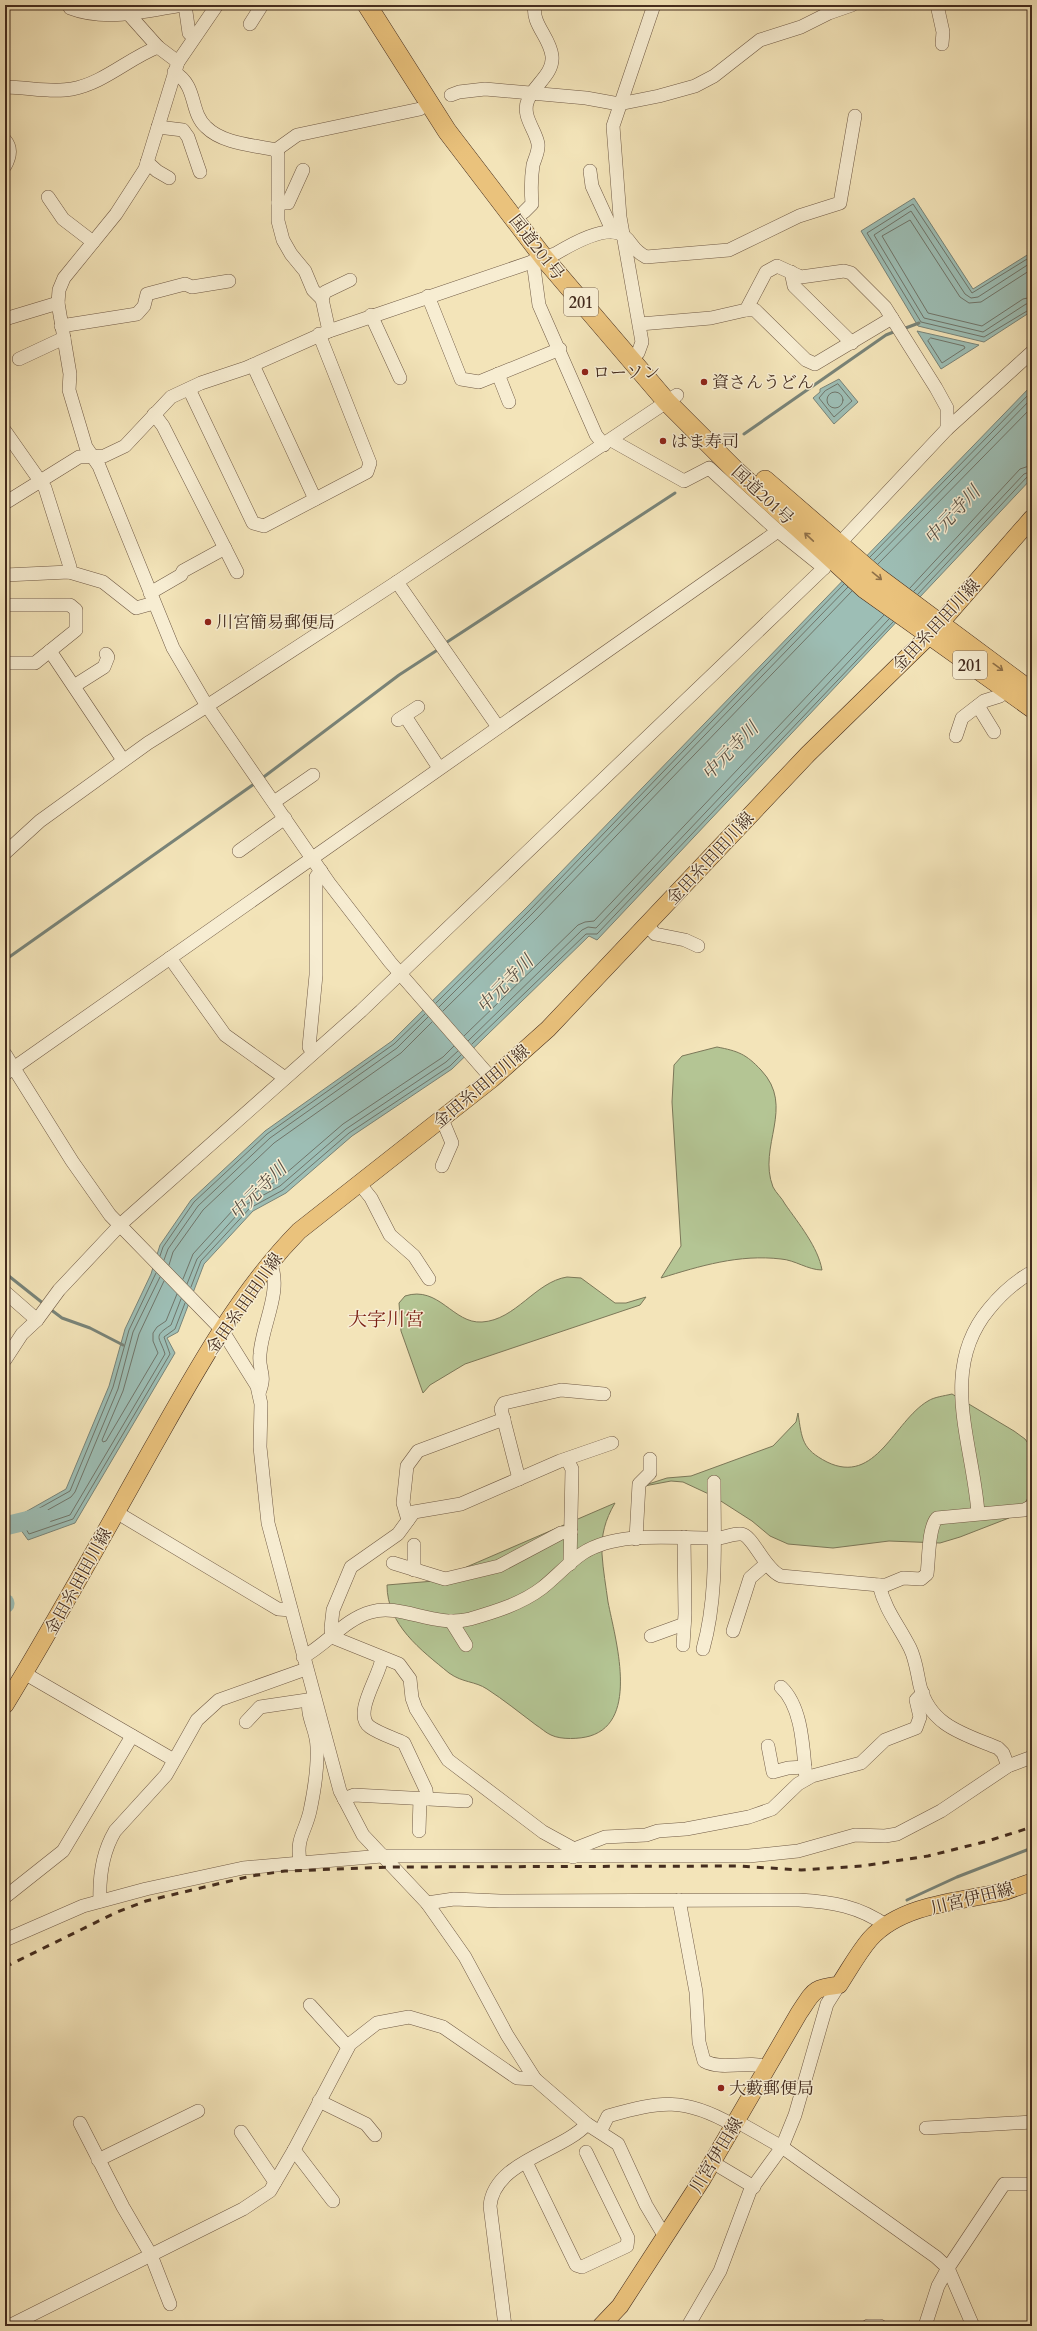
<svg xmlns="http://www.w3.org/2000/svg" width="1037" height="2331" font-family="Cardo,'Noto Serif JP',serif">
<rect width="100%" height="100%" fill="#f3e4b9"/>
<filter id="stains"><feTurbulence type="fractalNoise" baseFrequency=".005" numOctaves="4"/><feColorMatrix values="0 0 0 0 .2 0 0 0 0 .09 0 0 0 0 .02 0 0 0 .5 -.17"/></filter>
<radialGradient id="worn" r=".72"><stop offset=".6" stop-color="#630" stop-opacity="0"/><stop offset="1" stop-color="#630" stop-opacity=".3"/></radialGradient>
<g fill="#b4c594" stroke="#7c7859">
<path d="M 717,1047 C 738,1051 746,1054 761,1070 C 796,1107 757,1146 773,1187 C 776,1193 782,1198 785,1204 C 799,1224 818,1247 822,1270 C 808,1270 795,1260 781,1259 C 739,1254 700,1266 661,1278 L 681,1246 L 672,1102 L 674,1065 L 682,1056 Z"/>
<path d="M 567,1277 L 581,1278 L 615,1303 L 626,1303 L 646,1297 L 640,1305 L 465,1364 L 430,1385 L 423,1393 L 401,1331 L 399,1303 L 405,1296 C 439,1285 453,1324 482,1322 C 516,1320 535,1282 567,1277 Z"/>
<path d="M 952,1394 L 1014,1431 L 1025,1439 L 1032,1449 L 1032,1491 L 1025,1503 L 1009,1518 L 960,1537 L 940,1543 L 889,1541 L 833,1548 L 788,1544 L 770,1536 L 752,1521 L 713,1496 L 683,1482 L 671,1481 L 639,1487 L 667,1478 L 691,1476 L 773,1446 L 796,1422 L 798,1413 C 802,1440 802,1449 827,1462 C 876,1486 894,1421 928,1401 C 934,1397 944,1396 952,1394 Z"/>
<path d="M 615,1503 C 605,1520 601,1535 602,1554 C 603,1570 606,1587 608,1602 C 615,1638 640,1721 590,1736 C 580,1739 561,1740 551,1735 C 546,1733 541,1728 536,1725 C 520,1713 504,1700 487,1689 C 475,1681 463,1683 449,1673 C 421,1650 387,1625 387,1585 L 434,1581 Z"/>
</g>
<g fill="#9dbeb5" stroke="#798479">
<path d="M 914,198 L 973,289 L 1032,252 L 1032,311 L 984,342 L 918,326 L 861,231 Z"/>
<path d="M 917,331 L 979,345 L 941,369 Z"/>
<path d="M 839,379 L 858,402 L 834,424 L 813,398 L 820,392 L 820,389 Z"/>
<path d="M 1032,385 L 1032,478 L 597,940 L 589,936 L 452,1069 L 352,1136 L 286,1193 L 253,1211 L 204,1264 L 178,1332 L 167,1338 L 175,1353 L 75,1523 L 28,1540 L 13,1519 L 66,1489 L 109,1386 L 125,1329 L 151,1274 L 160,1245 L 191,1200 L 265,1131 L 392,1041 L 527,907 Z"/>
</g>
<g fill="none" stroke-linecap="round" stroke-linejoin="round">
<g stroke="#70756a" stroke-width="1">
<path d="M 1032,256 L 972,293 L 913,204 L 867,233 L 921,322 L 984,337 L 1032,308"/>
<path d="M 1032,262 L 978,297 L 971,298 L 965,294 L 911,211 L 874,235 L 924,318 L 983,332 L 1026,304 L 1032,303"/>
<path d="M 1032,269 L 981,302 L 969,303 L 960,297 L 910,220 L 882,236 L 928,313 L 982,326 L 1023,299 L 1032,297"/>
<path d="M 931,338 L 964,346 L 965,348 L 942,363 L 928,341 Z"/>
<path d="M 838,384 L 852,401 L 834,417 L 819,398 L 825,391 Z"/>
<circle cx="835" cy="400" r="8"/>
<path d="M 870,557 L 1032,391"/>
<path d="M 874,560 L 1032,398"/>
<path d="M 878,564 L 1032,407"/>
<path d="M 910,588 L 1020,469 L 1032,465"/>
<path d="M 914,591 L 1024,474 L 1032,471"/>
<path d="M 918,594 L 1027,477 L 1032,476"/>
<path d="M 436,1003 L 530,910 L 844,584"/>
<path d="M 439,1007 L 533,913 L 848,587"/>
<path d="M 443,1011 L 537,918 L 852,591"/>
<path d="M 464,1036 L 578,925 L 585,922 L 594,921 L 884,615"/>
<path d="M 468,1041 L 582,930 L 588,927 L 596,928 L 889,619"/>
<path d="M 472,1044 L 586,934 L 597,934 L 893,622"/>
<path d="M 160,1256 L 163,1247 L 194,1202 L 267,1134 L 394,1044 L 425,1014"/>
<path d="M 164,1260 L 168,1249 L 198,1206 L 270,1138 L 397,1048 L 428,1017"/>
<path d="M 169,1265 L 173,1252 L 203,1210 L 274,1143 L 401,1053 L 432,1022"/>
<path d="M 156,1273 L 129,1330 L 113,1387 L 70,1491 L 20,1519 L 29,1534 L 73,1519 L 170,1354 L 164,1337 L 175,1329 L 185,1303"/>
<path d="M 160,1277 L 133,1332 L 118,1389 L 75,1492 L 71,1497 L 28,1521 L 31,1528 L 70,1515 L 165,1354 C 160,1337 152,1337 171,1325 L 181,1299"/>
<path d="M 183,1279 L 193,1254 L 243,1199 L 277,1181 L 343,1124 L 443,1057 L 454,1046"/>
<path d="M 164,1281 L 139,1334 L 123,1391 L 102,1440 L 103,1442 L 106,1441 L 158,1353 L 153,1341 L 153,1333 L 157,1327 L 166,1321 L 177,1294"/>
<path d="M 187,1284 L 197,1259 L 247,1204 L 280,1186 L 346,1129 L 446,1062 L 458,1051"/>
<path d="M 191,1287 L 201,1261 L 250,1208 L 283,1190 L 349,1133 L 450,1066 L 461,1055"/>
</g>
<g stroke="#798479" stroke-width="3">
<path d="M 903,329 L 919,323"/>
<path d="M 744,434 L 886,335 L 896,331"/>
<path d="M 444,644 L 675,493"/>
<path d="M 261,779 L 399,675 L 439,649"/>
<path d="M 5,960 L 257,782"/>
<path d="M 5,1273 L 44,1304"/>
<path d="M 50,1309 L 62,1318 L 90,1328 L 123,1345"/>
<path d="M 907,1900 L 957,1877 L 1032,1848"/>
</g>
<g stroke="#9dbeb5" stroke-width="19">
<path d="M 5,1526 L 42,1517"/>
<path d="M 5,1603 L 5,1604"/>
</g>
<g stroke="#705a45" stroke-width="14">
<g id="minor">
<path d="M 185,5 L 189,33 L 193,37"/>
<path d="M 217,5 L 178,62 L 145,169 L 116,214 L 64,278 L 59,290 L 58,303 L 70,374 L 69,390 L 86,447 L 99,466 L 173,648 L 207,706 L 329,883 L 390,962 L 492,1079"/>
<path d="M 937,5 L 943,32 L 942,44"/>
<path d="M 70,8 C 106,22 146,11 182,5"/>
<path d="M 125,10 L 158,47 L 178,62"/>
<path d="M 250,24 L 262,5"/>
<path d="M 174,72 C 198,86 189,111 206,127 C 223,144 254,145 276,150 L 297,135 L 420,109"/>
<path d="M 5,87 C 28,87 50,93 72,89 C 104,83 129,58 158,47"/>
<path d="M 451,95 L 459,92 L 485,89 L 586,98 L 619,104 L 659,96 L 695,86 L 714,76 L 760,40 L 801,27 L 829,13 L 852,5"/>
<path d="M 158,127 L 183,130 L 188,137 L 200,172"/>
<path d="M 5,140 C 12,148 10,157 5,166"/>
<path d="M 276,150 L 278,155 L 278,221 L 283,240 L 291,254 L 305,271 L 313,290 L 322,299 L 329,331"/>
<path d="M 147,162 L 157,171 L 169,178"/>
<path d="M 590,171 L 592,186 L 613,232"/>
<path d="M 48,197 L 63,219 L 93,242"/>
<path d="M 278,203 L 288,203 L 303,170"/>
<path d="M 524,212 L 532,204 C 531,191 531,178 533,165 C 535,158 539,151 538,144 C 536,130 521,116 528,100 C 534,85 554,74 552,56 C 550,37 531,24 535,5"/>
<path d="M 533,261 L 539,305 L 596,435 L 604,445"/>
<path d="M 791,272 L 794,286 L 852,343"/>
<path d="M 428,296 L 461,379 L 479,382 L 560,349"/>
<path d="M 322,299 L 325,292 L 350,280"/>
<path d="M 746,310 L 755,310 L 806,360 L 815,364 L 892,318"/>
<path d="M 371,315 L 400,378"/>
<path d="M 5,319 L 58,303"/>
<path d="M 640,324 L 711,318 L 746,310 L 766,272 L 777,266 L 801,277 L 844,271 L 851,273 L 885,307 L 936,388 L 947,408 L 947,429"/>
<path d="M 61,326 L 137,314 L 144,306 L 147,294 L 185,284 L 192,287 L 229,281"/>
<path d="M 638,353 L 642,342 L 620,217 L 613,126 L 654,5"/>
<path d="M 19,359 L 64,338"/>
<path d="M 253,365 L 315,499"/>
<path d="M 498,374 L 509,402"/>
<path d="M 189,389 L 253,523 L 264,526 L 367,472 L 370,463 L 319,334"/>
<path d="M 154,414 L 163,426 L 237,572"/>
<path d="M 5,431 L 45,488 L 70,567 L 69,572"/>
<path d="M 611,440 L 684,481 L 709,468 L 778,531 L 824,568"/>
<path d="M 5,503 L 79,457 L 104,456 L 125,446 L 171,397 L 201,383 L 246,368 L 329,331 L 555,254 C 570,245 607,223 624,236 C 634,244 631,249 646,257 L 729,250 L 799,216 L 840,203 L 855,116"/>
<path d="M 5,575 L 69,572 L 103,582 L 136,608 L 154,603"/>
<path d="M 397,582 L 498,727"/>
<path d="M 150,593 L 181,575 L 183,571 L 225,548"/>
<path d="M 5,605 L 70,605 L 76,610 L 76,630 L 35,663 L 5,663"/>
<path d="M 50,651 L 123,760"/>
<path d="M 74,686 L 104,667 L 108,657 L 106,654"/>
<path d="M 978,706 L 994,732"/>
<path d="M 405,716 L 439,768"/>
<path d="M 398,720 L 418,707"/>
<path d="M 956,736 L 962,718 L 984,701 L 1000,696 L 1005,689"/>
<path d="M 274,802 L 313,775"/>
<path d="M 239,851 L 285,818"/>
<path d="M 5,853 L 40,821 L 148,743 L 207,706 L 397,582 L 677,395"/>
<path d="M 647,925 L 655,934 L 685,940 L 698,946"/>
<path d="M 170,958 L 225,1035 L 285,1078"/>
<path d="M 313,1053 L 309,1047 L 316,975 L 316,877 L 321,871"/>
<path d="M 5,1054 L 72,1161 L 110,1215 L 222,1330 L 257,1386 L 261,1404 L 260,1447 L 268,1523 L 340,1791 L 363,1835 L 427,1903 L 465,1957 L 507,2035 L 535,2079 L 587,2124 L 618,2144 L 646,2205 L 665,2237"/>
<path d="M 5,1074 L 778,531"/>
<path d="M 442,1119 L 452,1143 L 442,1166"/>
<path d="M 359,1183 L 371,1198 L 390,1235 L 414,1256 L 429,1279"/>
<path d="M 5,1292 L 37,1320"/>
<path d="M 5,1360 L 22,1334 L 37,1320 L 59,1290 L 121,1224 L 361,1011 L 824,568 L 839,544 L 947,429 L 1032,352"/>
<path d="M 259,1393 C 267,1373 258,1372 260,1354 C 262,1324 283,1291 270,1262"/>
<path d="M 567,1459 L 572,1469 L 570,1564"/>
<path d="M 519,1479 L 501,1409 L 504,1403 L 561,1390 L 604,1394"/>
<path d="M 116,1512 L 278,1609 L 291,1610"/>
<path d="M 978,1513 C 973,1443 938,1370 989,1309 C 1002,1293 1014,1282 1032,1272"/>
<path d="M 408,1520 L 403,1503 L 407,1466 L 418,1451 L 504,1419"/>
<path d="M 636,1539 L 639,1484 L 650,1473 L 650,1459"/>
<path d="M 393,1563 L 445,1579 L 499,1566 L 561,1533 L 571,1532"/>
<path d="M 414,1570 L 414,1545"/>
<path d="M 879,1585 C 886,1612 898,1624 910,1648 C 916,1660 917,1673 920,1686 C 930,1726 964,1734 998,1748 L 1003,1753 L 1008,1766"/>
<path d="M 451,1621 L 466,1645"/>
<path d="M 733,1631 L 750,1578 L 766,1564"/>
<path d="M 651,1636 L 684,1624"/>
<path d="M 332,1637 L 331,1628 L 333,1610 L 351,1567 L 398,1534 L 414,1512 L 461,1504 L 560,1461 L 612,1443"/>
<path d="M 332,1637 L 399,1664 L 410,1679 L 412,1698 L 416,1709 L 448,1760 L 543,1832 L 574,1849 L 573,1857"/>
<path d="M 683,1645 L 685,1614 L 684,1537"/>
<path d="M 703,1649 C 718,1596 714,1537 714,1482"/>
<path d="M 303,1657 C 327,1644 345,1619 371,1612 C 401,1603 434,1628 470,1619 C 494,1612 521,1604 542,1588 C 556,1577 568,1563 583,1553 C 619,1530 676,1539 717,1538 C 725,1538 733,1533 741,1534 C 753,1535 764,1569 781,1576 L 879,1585 L 886,1585 L 903,1578 L 921,1579 L 927,1574 C 929,1560 928,1528 937,1518 L 1024,1510 L 1032,1506"/>
<path d="M 382,1658 C 380,1676 352,1714 370,1727 C 380,1734 394,1738 404,1743 L 426,1790 L 427,1799"/>
<path d="M 24,1673 L 174,1760"/>
<path d="M 781,1687 C 803,1708 803,1750 806,1779"/>
<path d="M 246,1722 L 260,1707 L 314,1699"/>
<path d="M 768,1746 L 773,1772 L 788,1768 L 805,1767"/>
<path d="M 344,1799 L 354,1795 L 466,1801"/>
<path d="M 419,1831 L 420,1799"/>
<path d="M 574,1849 L 605,1837 L 646,1835 L 658,1831 L 686,1829 L 749,1817 L 772,1809 L 798,1784 L 812,1776 L 861,1763 L 885,1740 L 916,1728 L 920,1717 L 916,1700 L 923,1693"/>
<path d="M 300,1861 C 296,1838 305,1833 310,1811 C 314,1792 318,1768 317,1747 C 317,1730 306,1717 309,1700"/>
<path d="M 5,1897 L 63,1851 L 132,1736"/>
<path d="M 679,1900 L 696,1992 L 699,2042 L 704,2061 C 723,2071 747,2060 767,2067"/>
<path d="M 100,1901 C 99,1876 102,1853 115,1831 L 166,1775 L 197,1720 L 219,1700 L 306,1669"/>
<path d="M 427,1903 L 454,1899 L 500,1901 L 799,1900 C 832,1902 859,1906 887,1926"/>
<path d="M 5,1940 L 83,1906 L 146,1889 L 243,1868 L 382,1856 L 749,1856 L 798,1851 L 855,1835 L 885,1836 L 897,1834 L 941,1811 L 1008,1766 L 1032,1757"/>
<path d="M 310,2005 L 348,2047"/>
<path d="M 319,2101 L 366,2124 L 375,2135"/>
<path d="M 736,2121 L 782,2147 L 936,2257 L 948,2268 L 973,2326"/>
<path d="M 80,2123 L 123,2207 L 151,2255 L 170,2304"/>
<path d="M 926,2128 L 1032,2122"/>
<path d="M 241,2132 L 275,2182"/>
<path d="M 600,2132 L 608,2116 C 661,2101 684,2097 733,2125"/>
<path d="M 294,2150 L 333,2201"/>
<path d="M 98,2160 L 198,2111"/>
<path d="M 526,2162 L 576,2265 L 582,2267 L 627,2246 L 628,2238 L 586,2152"/>
<path d="M 712,2162 L 754,2187"/>
<path d="M 9,2326 L 243,2209 L 270,2191 L 294,2150 L 350,2044 L 377,2023 L 409,2017 L 443,2027 L 517,2078 L 535,2079"/>
<path d="M 505,2326 L 490,2206 C 494,2161 562,2152 587,2124"/>
<path d="M 688,2326 L 720,2271 L 750,2191 L 782,2147 L 795,2115 L 827,2004 L 839,1985"/>
<path d="M 868,2326 L 880,2326"/>
<path d="M 925,2326 L 938,2286 L 948,2268 L 1004,2184 L 1032,2184"/>
</g>
</g>
<g stroke="#442c1e" stroke-width="18">
<g id="major">
<path d="M 5,1705 C 57,1620 105,1532 154,1445 C 196,1371 239,1292 299,1231 L 492,1079 L 548,1029 L 808,754 L 929,636 L 1032,518"/>
<path d="M 601,2326 L 620,2306 L 703,2178 L 799,2013 C 814,1991 812,1988 839,1985 C 849,1970 858,1953 870,1939 C 901,1904 960,1901 1003,1892 C 1013,1889 1022,1885 1032,1882"/>
</g>
</g>
<g stroke="#442c1e" stroke-width="20">
<g id="highway">
<path d="M 367,5 L 447,131 L 544,258 L 667,402 L 735,470 L 865,589 L 1032,708"/>
<path d="M 765,480 L 876,576 L 1032,692"/>
</g>
</g>
<use href="#minor" stroke="#f7edd2" stroke-width="13"/>
<use href="#major" stroke="#eac27c" stroke-width="17"/>
<use href="#highway" stroke="#eac27c" stroke-width="19"/>
<path stroke="#442c1e" stroke-width="3" stroke-dasharray="7 7" stroke-linecap="butt" d="M 5,1967 L 117,1912 L 146,1901 L 251,1876 L 285,1871 L 395,1867 L 738,1866 L 801,1870 L 862,1866 L 928,1856 L 988,1841 L 1032,1827"/>
</g>
<defs><path id="oneway-shaft" d="M-6 0H5M1.5-3L5.5 0L1.5 3" fill="none" stroke-width="1.6" stroke-linecap="round" stroke-linejoin="round"/></defs>
<g stroke="#8f7048">
<use href="#oneway-shaft" transform="translate(809 537) rotate(-137)"/>
<use href="#oneway-shaft" transform="translate(877 576) rotate(39)"/>
<use href="#oneway-shaft" transform="translate(998 667) rotate(36)"/>
</g>
<g fill="#8f2418" stroke="#f7edd2" stroke-width="1.5">
<circle cx="585" cy="372" r="4"/>
<circle cx="704" cy="382" r="4"/>
<circle cx="663" cy="441" r="4"/>
<circle cx="208" cy="622" r="4"/>
<circle cx="721" cy="2088" r="4"/>
</g>
<g text-anchor="middle" stroke-width="3" stroke-linejoin="round" paint-order="stroke">
<g fill="#f7edd2" stroke="#7a6654" stroke-width="1">
<rect x="564" y="288" width="34" height="28" rx="3"/>
<rect x="953" y="651" width="34" height="28" rx="3"/>
</g>
<g font-size="16" font-weight="bold" fill="#442c1e">
<text x="581" y="308">201</text>
<text x="970" y="671">201</text>
</g>
<g font-size="17" fill="#442c1e" stroke="#f7edd2">
<text transform="translate(537 247) rotate(52)" y="6">国道201号</text>
<text transform="translate(763 495) rotate(43)" y="6">国道201号</text>
<text transform="translate(936 625) rotate(-47)" y="6">金田糸田田川線</text>
<text transform="translate(710 858) rotate(-47)" y="6">金田糸田田川線</text>
<text transform="translate(481 1086) rotate(-40)" y="6">金田糸田田川線</text>
<text transform="translate(244 1303) rotate(-55)" y="6">金田糸田田川線</text>
<text transform="translate(78 1581) rotate(-61)" y="6">金田糸田田川線</text>
<text transform="translate(972 1898) rotate(-14)" y="6">川宮伊田線</text>
<text transform="translate(716 2155) rotate(-59)" y="6">川宮伊田線</text>
</g>
<g font-size="17" fill="#442c1e" stroke="#f7edd2" text-anchor="start">
<text x="593" y="378">ローソン</text>
<text x="712" y="388">資さんうどん</text>
<text x="671" y="447">はま寿司</text>
<text x="216" y="628">川宮簡易郵便局</text>
<text x="729" y="2094">大藪郵便局</text>
</g>
<g font-size="18" font-style="italic" fill="#5a5044" stroke="#f7edd2">
<text transform="translate(952 515) rotate(-47)" y="6">中元寺川</text>
<text transform="translate(730 751) rotate(-46)" y="6">中元寺川</text>
<text transform="translate(505 984) rotate(-46)" y="6">中元寺川</text>
<text transform="translate(258 1191) rotate(-45)" y="6">中元寺川</text>
</g>
<g font-size="19" fill="#7a1f14" stroke="#f7edd2">
<text x="386" y="1326">大字川宮</text>
</g>
</g>
<rect width="1037" height="2331" fill="none" stroke="#f3e4b9" stroke-width="20"/>
<rect x="6" y="6" width="1025" height="2319" fill="none" stroke="#442c1e" stroke-width="2"/>
<rect x="10" y="10" width="1017" height="2311" fill="none" stroke="#442c1e"/>
<rect width="100%" height="100%" filter="url(#stains)"/>
<rect width="100%" height="100%" fill="url(#worn)"/>
</svg>
